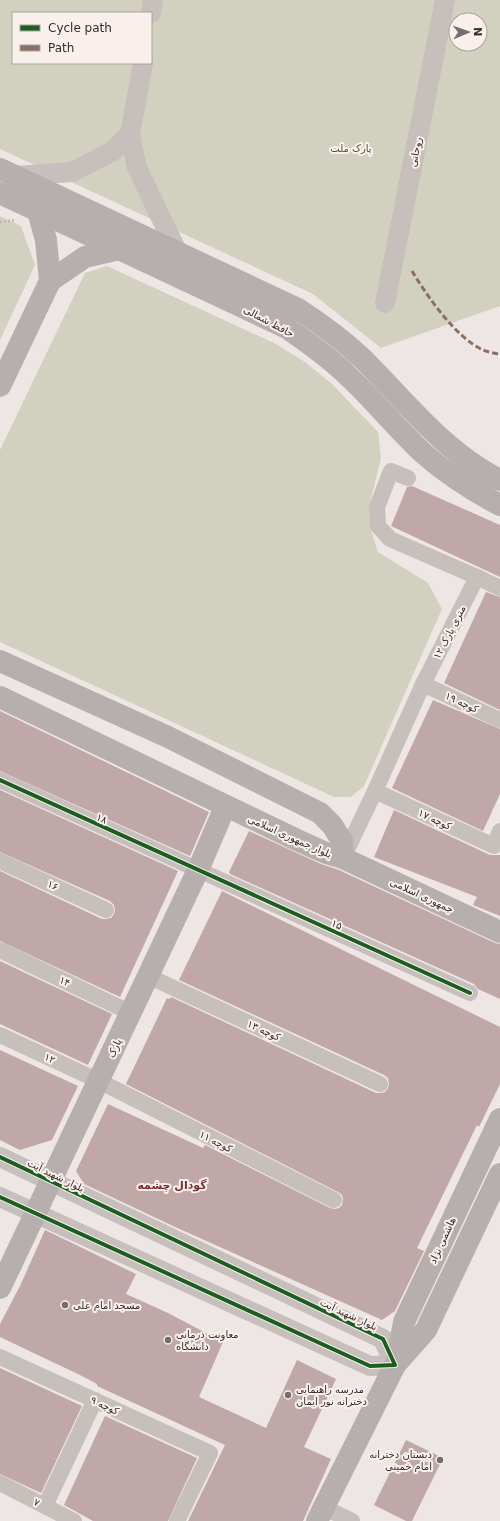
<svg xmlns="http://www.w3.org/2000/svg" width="500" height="1521" font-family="'DejaVu Sans','Noto Sans Arabic',sans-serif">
<rect width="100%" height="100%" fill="#ede6e4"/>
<g fill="#d2d1bf" fill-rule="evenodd">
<path d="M 0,0 L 500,0 L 500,306 L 381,348 L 313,294 L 0,149 ZM 13,13 L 151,13 L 151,63 L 13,63 ZM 456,20 L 480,20 L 480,44 L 456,44 Z"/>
<path d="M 0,216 L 21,226 L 35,265 L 0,340 Z"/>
<path d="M 107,266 L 276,344 L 305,362 L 332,384 L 378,432 L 381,458 L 369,507 L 371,530 L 378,552 L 428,583 L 442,609 L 364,786 L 351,797 L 334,797 L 0,642 L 0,450 L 85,273 Z"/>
</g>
<g fill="#bfa8a7">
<path d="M 412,486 L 500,525 L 500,577 L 391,526 L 407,487 Z"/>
<path d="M 486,592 L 500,597 L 500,710 L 444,683 Z"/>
<path d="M 433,700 L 500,729 L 500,794 L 483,831 L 392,788 Z"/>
<path d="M 0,711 L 209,812 L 190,856 L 0,771 Z"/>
<path d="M 0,790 L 178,871 L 120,997 L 0,941 L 0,871 L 102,919 L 106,919 L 111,918 L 114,914 L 115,910 L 114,905 L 110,901 L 0,852 Z"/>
<path d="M 394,810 L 490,855 L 500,855 L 500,916 L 473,905 L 477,897 L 374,857 Z"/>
<path d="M 249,831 L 321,864 L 339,870 L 495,943 L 500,944 L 500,999 L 478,989 L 474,984 L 230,874 L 229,872 Z"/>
<path d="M 222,891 L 500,1027 L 500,1084 L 479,1127 L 477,1125 L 417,1248 L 424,1251 L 395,1311 L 382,1320 L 173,1226 L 84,1184 L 76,1171 L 108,1104 L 203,1148 L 205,1145 L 330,1208 L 335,1209 L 339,1208 L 342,1205 L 343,1199 L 342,1195 L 338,1192 L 126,1084 L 167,998 L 170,999 L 171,997 L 376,1093 L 381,1093 L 385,1092 L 388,1088 L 389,1083 L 388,1078 L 384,1075 L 179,980 Z"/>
<path d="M 0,961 L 112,1014 L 88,1065 L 0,1024 Z"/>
<path d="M 0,1050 L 78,1086 L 52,1140 L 20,1150 L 0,1140 Z"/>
<path d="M 45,1230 L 136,1274 L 126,1294 L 168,1313 L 223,1342 L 199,1397 L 266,1428 L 297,1360 L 336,1379 L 304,1447 L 331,1459 L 303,1521 L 188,1521 L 225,1445 L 97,1386 L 97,1384 L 82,1376 L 0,1337 L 0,1324 L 20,1286 Z"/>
<path d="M 0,1368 L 82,1406 L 41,1493 L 0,1474 Z"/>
<path d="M 105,1416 L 197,1458 L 168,1521 L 93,1521 L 64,1505 Z"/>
<path d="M 406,1440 L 443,1458 L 412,1521 L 406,1521 L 374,1505 Z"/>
</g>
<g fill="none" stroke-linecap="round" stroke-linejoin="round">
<path stroke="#bfb7b5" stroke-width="2.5" stroke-dasharray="2 2" stroke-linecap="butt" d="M 0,222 L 15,220"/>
<g stroke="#c6bfbc" stroke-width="16">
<path d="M 477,577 L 500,588"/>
<path d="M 423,684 L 500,720"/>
<path d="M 0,780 L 470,993"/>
<path d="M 375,791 L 494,846 L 500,831"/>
<path d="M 343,858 L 375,791 L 423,684 L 477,577 L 390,539 L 378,526 L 377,507 L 391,471 L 408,478"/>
<path d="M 0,861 L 106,910"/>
<path d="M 0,950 L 131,1013"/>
<path d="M 148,976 L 380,1084"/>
<path d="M 0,1035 L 99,1081 L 334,1200"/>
<path d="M 0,1357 L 210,1453 L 177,1521"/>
<path d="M 0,1483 L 74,1521"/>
<path d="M 45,1506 L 95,1400"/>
<path d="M 323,1507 L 352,1521"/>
</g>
<g stroke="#c6bfbc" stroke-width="20">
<path d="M 151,13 L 153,0"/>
<path d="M 143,63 L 130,134 L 137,168 L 177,251"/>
<path d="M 15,176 L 72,172 L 113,151 L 130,134"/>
<path d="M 385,303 L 445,0"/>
<path d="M 0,1157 L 383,1339 L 395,1365 L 370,1366 L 0,1197"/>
</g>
<g stroke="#b7afad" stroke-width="22">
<path d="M 0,169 L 298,309 C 321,324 343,340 363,359 C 406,402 445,453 500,480"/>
<path d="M 0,193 L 287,328 C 308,343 329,357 347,375 C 374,400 397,429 424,454 C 447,474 473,491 500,505"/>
<path d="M 38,211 L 46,240 L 50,281"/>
<path d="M 50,281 L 85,257 L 119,249"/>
<path d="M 0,386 L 50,281"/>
<path d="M 0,661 L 168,737 L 320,813 L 332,825 L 342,841 L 343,858"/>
<path d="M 0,697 L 297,840 L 326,853 L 343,858 L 500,932"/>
<path d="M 0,1288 L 148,976 L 198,870 L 225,807"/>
<path d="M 396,1364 L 404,1322 L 500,1119"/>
<path d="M 317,1521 L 395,1365 L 426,1330 L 500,1174"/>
</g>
<path stroke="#8d6e63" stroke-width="3" stroke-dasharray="6 3" stroke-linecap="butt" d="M 412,271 C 427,296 456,338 483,350 C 488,352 493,353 498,354 L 500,353"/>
<g stroke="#f9f0ec" stroke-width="6">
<g id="cycleway">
<path d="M 0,780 L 470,993"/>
<path d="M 0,1157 L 383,1339 L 395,1365 L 370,1366 L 0,1197"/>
</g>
</g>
<use href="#cycleway" stroke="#1b5e20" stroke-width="4"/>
</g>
<g fill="#776d6c" stroke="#f9f0ec" stroke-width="1.5">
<circle cx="65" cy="1305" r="4"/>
<circle cx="168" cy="1340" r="4"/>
<circle cx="288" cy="1395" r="4"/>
<circle cx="440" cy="1460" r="4"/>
</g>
<g text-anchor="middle" stroke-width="4" stroke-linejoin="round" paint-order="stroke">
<g font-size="10" fill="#4e5330" stroke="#f9f0ec">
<text x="351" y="152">پارک ملت</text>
</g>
<g font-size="10" fill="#372c2b" stroke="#f9f0ec">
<text transform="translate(415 152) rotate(-79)" y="4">روحانی</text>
<text transform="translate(269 321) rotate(28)" y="4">حافظ شمالی</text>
<text transform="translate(449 632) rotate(-63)" y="4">۱۲ متری پارک</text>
<text transform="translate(462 702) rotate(25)" y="4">کوچه ۱۹</text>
<text transform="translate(102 818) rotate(24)" y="4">۱۸</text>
<text transform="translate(435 819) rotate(25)" y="4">کوچه ۱۷</text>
<text transform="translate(290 836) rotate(24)" y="4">بلوار جمهوری اسلامی</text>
<text transform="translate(53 885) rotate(25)" y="4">۱۶</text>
<text transform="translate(422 895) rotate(25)" y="4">جمهوری اسلامی</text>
<text transform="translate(337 924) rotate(24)" y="4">۱۵</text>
<text transform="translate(65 981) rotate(25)" y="4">۱۴</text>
<text transform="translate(264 1030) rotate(25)" y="4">کوچه ۱۳</text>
<text transform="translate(114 1048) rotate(-65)" y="4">پارک</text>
<text transform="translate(50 1058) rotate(25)" y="4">۱۲</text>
<text transform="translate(216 1141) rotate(27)" y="4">کوچه ۱۱</text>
<text transform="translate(56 1175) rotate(26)" y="4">بلوار شهید آیت</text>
<text transform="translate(442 1240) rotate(-65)" y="4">هاشمی نژاد</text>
<text transform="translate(349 1314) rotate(25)" y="4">بلوار شهید آیت</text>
<text transform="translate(105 1405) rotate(25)" y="4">کوچه ۹</text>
<text transform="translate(37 1502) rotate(27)" y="4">۷</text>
</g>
<g font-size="10" fill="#372c2b" stroke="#f9f0ec" text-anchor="start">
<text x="73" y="1309">مسجد امام علی</text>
<text x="176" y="1338">معاونت درمانی<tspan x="176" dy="12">دانشگاه</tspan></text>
<text x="296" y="1393">مدرسه راهنمایی<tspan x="296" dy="12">دخترانه نور ایمان</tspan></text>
<text x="432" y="1458" text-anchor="end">دبستان دخترانه<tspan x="432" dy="12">امام خمینی</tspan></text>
</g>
<g font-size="11" font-weight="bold" fill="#7f2d2b" stroke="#f9f0ec">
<text x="172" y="1189">گودال چشمه</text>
</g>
</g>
<rect x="12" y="12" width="140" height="52" fill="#f9f0ec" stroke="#aba29f"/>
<rect x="20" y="25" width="20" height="6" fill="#1b5e20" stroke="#aba29f"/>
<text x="48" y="32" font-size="12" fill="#372c2b">Cycle path</text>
<rect x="20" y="45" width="20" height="6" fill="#8d6e63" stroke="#aba29f"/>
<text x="48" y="52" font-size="12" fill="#372c2b">Path</text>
<g transform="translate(468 32) rotate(88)"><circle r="19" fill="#f9f0ec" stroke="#aba29f"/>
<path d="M0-3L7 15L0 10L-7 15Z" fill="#776d6c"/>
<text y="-6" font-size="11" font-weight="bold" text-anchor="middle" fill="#372c2b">N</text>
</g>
</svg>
